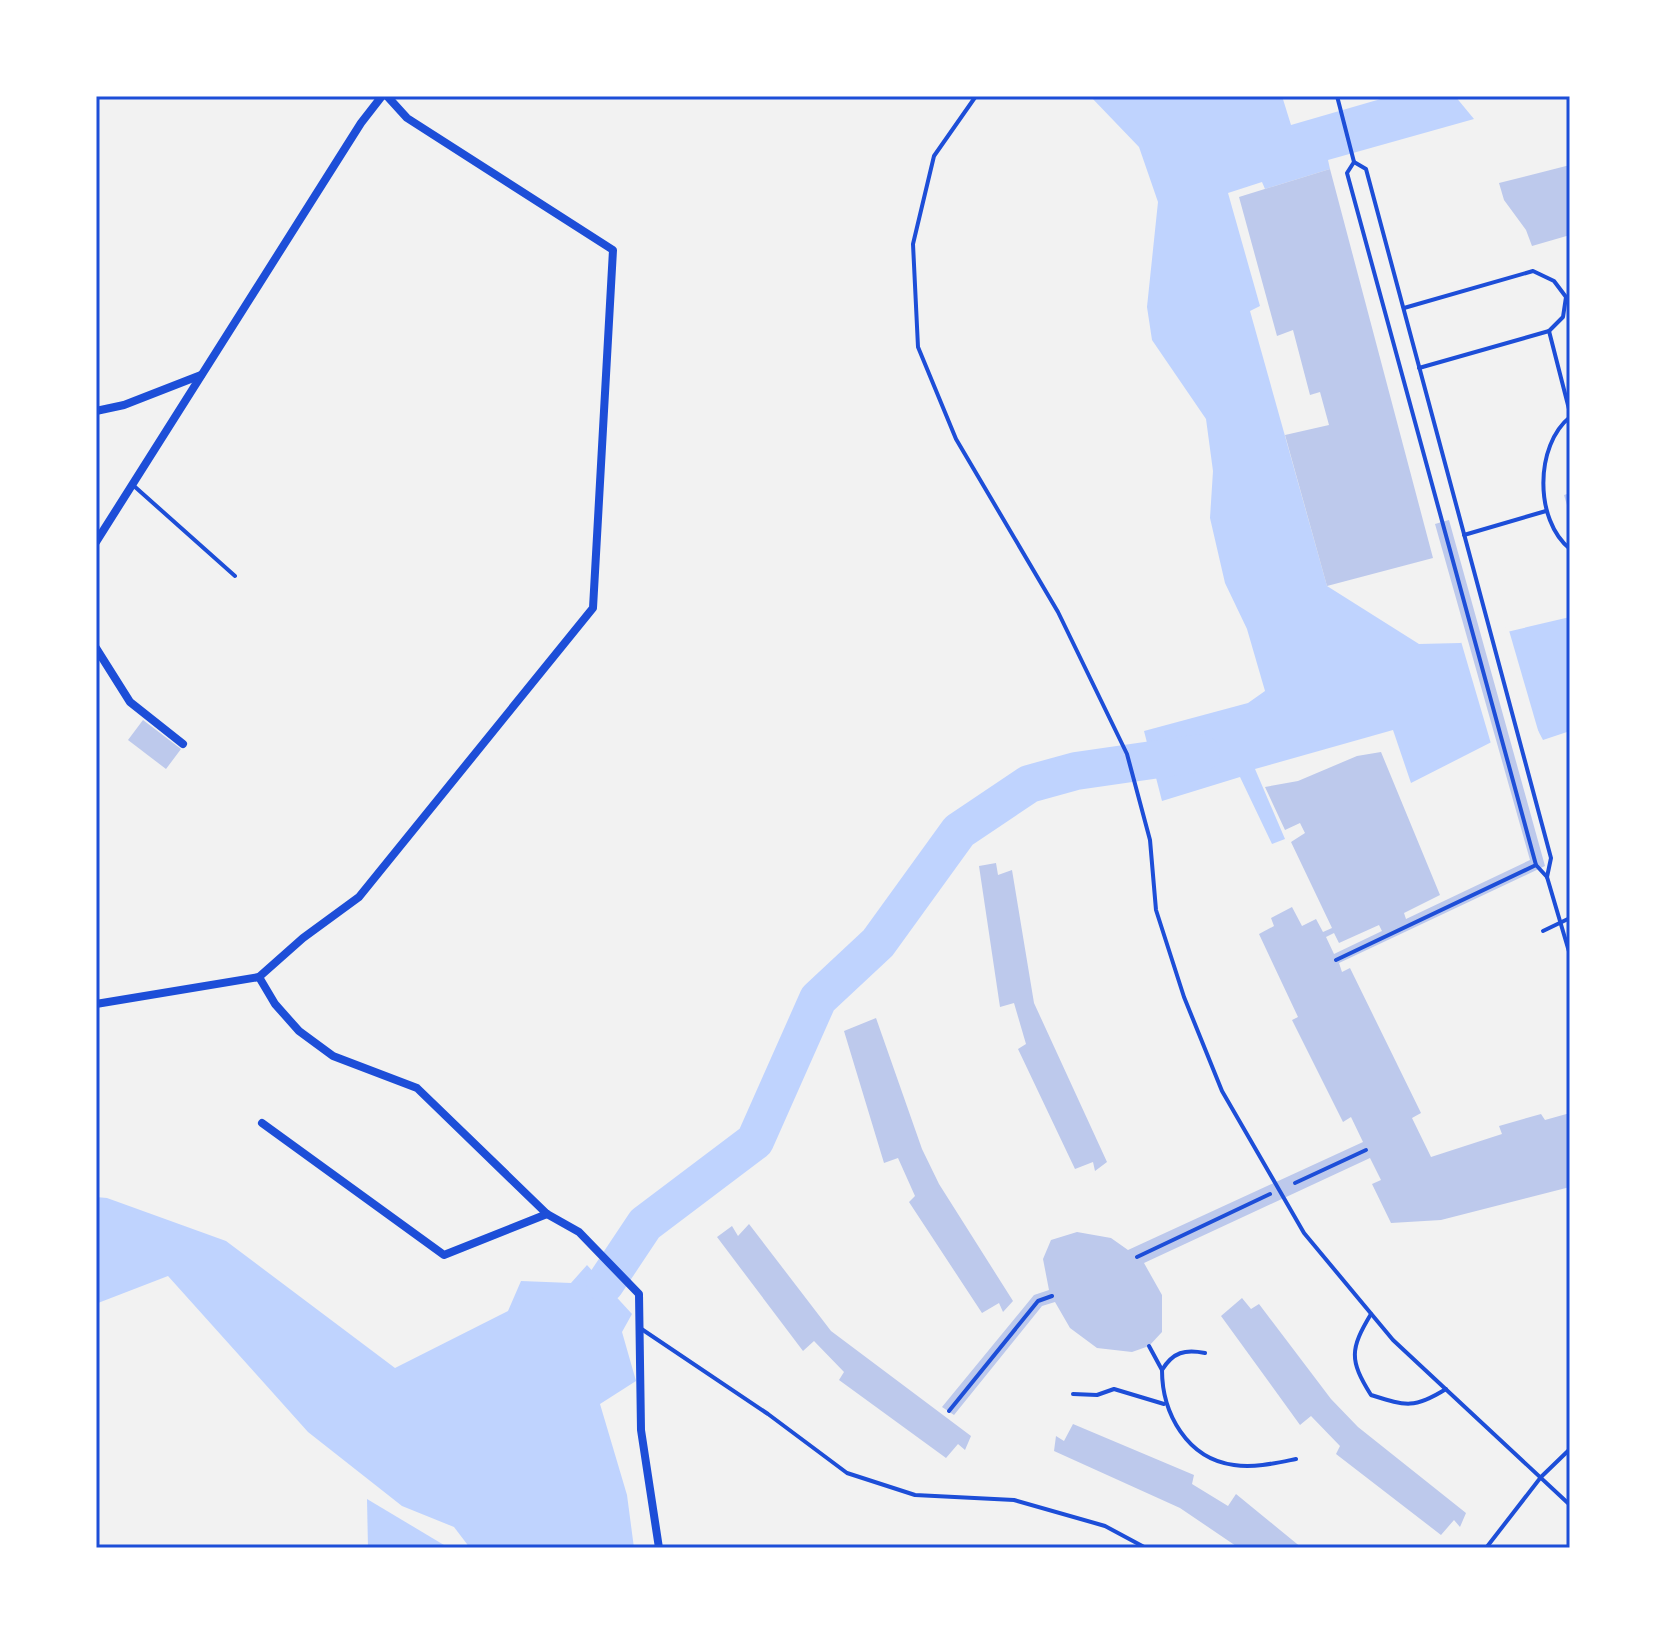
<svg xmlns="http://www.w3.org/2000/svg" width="1666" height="1644" font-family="'Fira Sans Condensed',sans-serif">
<rect width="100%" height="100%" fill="#f2f2f2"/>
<g fill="#bfd3fe">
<path d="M 1090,96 L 1282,96 L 1291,125 L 1391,96 L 1455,96 L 1474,119 L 1328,160 L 1330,169 L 1265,189 L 1262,182 L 1228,193 L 1260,306 L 1250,311 L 1327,586 L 1419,644 L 1460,643 L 1570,617 L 1570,731 L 1543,740 L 1533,721 L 1411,783 L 1393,730 L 1255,769 L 1285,839 L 1272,844 L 1240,777 L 1162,801 L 1144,731 L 1248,703 L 1265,691 L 1247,629 L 1225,583 L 1210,518 L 1213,471 L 1206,419 L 1152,340 L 1147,307 L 1158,202 L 1139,147 Z"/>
<path d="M 96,1197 L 107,1198 L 226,1241 L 395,1368 L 508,1311 L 521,1281 L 571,1283 L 587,1265 L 632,1314 L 622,1332 L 636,1381 L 600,1404 L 627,1495 L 634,1548 L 470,1548 L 454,1527 L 402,1506 L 308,1432 L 168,1276 L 98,1303 Z"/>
<path d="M 367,1499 L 449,1548 L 368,1548 Z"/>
</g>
<path fill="#f2f2f2" d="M 1508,627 L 1542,744 L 1532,727 L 1492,747 L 1460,638 Z"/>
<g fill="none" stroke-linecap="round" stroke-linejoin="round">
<path stroke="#bfd3fe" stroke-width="38" d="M 605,1284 L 645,1224 L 755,1141 L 818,999 L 878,943 L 959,831 L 1029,784 L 1076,771 L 1201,753"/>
</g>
<g fill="#bdc9ec" fill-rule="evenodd">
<path d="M 1570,165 L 1570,235 L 1532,246 L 1526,230 L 1504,200 L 1499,183 Z"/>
<path d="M 1330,169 L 1433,558 L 1327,586 L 1285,435 L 1329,425 L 1320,392 L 1310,395 L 1293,330 L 1277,336 L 1239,197 Z"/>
<path d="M 1570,493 L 1570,512 L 1569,512 L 1564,495 Z"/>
<path d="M 1449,520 L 1545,866 L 1339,963 L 1342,972 L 1350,968 L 1421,1113 L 1412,1118 L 1431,1157 L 1502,1134 L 1499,1126 L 1541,1114 L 1545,1120 L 1570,1113 L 1570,1187 L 1441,1220 L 1391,1223 L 1372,1184 L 1381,1180 L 1370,1158 L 1144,1263 L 1162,1295 L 1162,1332 L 1149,1346 L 1132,1352 L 1097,1348 L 1070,1328 L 1055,1302 L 1042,1306 L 954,1415 L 942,1407 L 1034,1295 L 1049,1290 L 1043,1259 L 1051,1240 L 1077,1232 L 1111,1238 L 1128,1250 L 1363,1142 L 1351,1117 L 1343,1122 L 1292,1020 L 1298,1017 L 1259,934 L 1274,926 L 1271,918 L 1292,907 L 1302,926 L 1316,919 L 1323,932 L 1332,928 L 1291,842 L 1305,833 L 1300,823 L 1285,830 L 1265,787 L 1298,781 L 1357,756 L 1381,752 L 1440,895 L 1404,913 L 1406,919 L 1530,860 L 1435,524 ZM 1379,925 L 1382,931 L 1334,954 L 1326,937 L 1334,933 L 1339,943 Z"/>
<path d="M 143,720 L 181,749 L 166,769 L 128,740 Z"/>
<path d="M 996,863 L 998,875 L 1012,870 L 1034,1003 L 1107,1162 L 1095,1171 L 1093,1162 L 1075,1169 L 1018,1049 L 1026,1044 L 1014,1003 L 1000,1007 L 979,866 Z"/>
<path d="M 876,1018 L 922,1149 L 939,1184 L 1013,1301 L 1003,1312 L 999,1303 L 982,1313 L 909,1202 L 915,1196 L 898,1158 L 884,1163 L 844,1031 Z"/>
<path d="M 749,1224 L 831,1331 L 971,1436 L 965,1450 L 958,1444 L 946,1458 L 839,1380 L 844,1372 L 814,1341 L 803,1351 L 717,1237 L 732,1226 L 738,1236 Z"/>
<path d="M 1242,1298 L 1251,1309 L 1259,1304 L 1331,1399 L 1358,1427 L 1466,1513 L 1460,1527 L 1454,1520 L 1441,1535 L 1336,1454 L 1340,1446 L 1311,1416 L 1300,1425 L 1221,1316 Z"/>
<path d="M 1073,1424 L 1194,1475 L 1192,1484 L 1228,1506 L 1236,1494 L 1302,1548 L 1239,1548 L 1180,1508 L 1054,1451 L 1056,1436 L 1064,1441 Z"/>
</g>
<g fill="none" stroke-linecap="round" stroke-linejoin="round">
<g stroke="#1d4ed8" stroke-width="4">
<path d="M 1337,96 L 1354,162 L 1366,169 L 1551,858 L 1547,877"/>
<path d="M 1404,308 L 1533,271 L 1554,281 L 1566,297 L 1563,317 L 1549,331 L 1419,368"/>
<path d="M 1549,331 L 1570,413"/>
<path d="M 1570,417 C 1535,445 1534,520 1570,549"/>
<path d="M 1464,535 L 1546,511"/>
<path d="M 1536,865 L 1547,877 L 1570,955"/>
<path d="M 1543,931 L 1570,918"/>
<path d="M 1336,960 L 1536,865 L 1347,173 L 1354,162"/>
<path d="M 1295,1183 L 1366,1150"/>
<path d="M 1137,1257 L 1270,1194"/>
<path d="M 1149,1346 L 1162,1370"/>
<path d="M 1205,1353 C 1185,1349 1173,1352 1162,1370 C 1162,1413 1187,1459 1234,1465 C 1255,1468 1276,1463 1296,1459"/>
<path d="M 1073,1394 L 1097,1395 L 1114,1389 L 1164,1404"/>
<path d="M 949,1411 L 1038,1301 L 1052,1296"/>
</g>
<g stroke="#1d4ed8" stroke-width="4">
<path d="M 976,96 L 934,156 L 913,244 L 918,347 L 956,439 L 1058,612 L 1127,754 L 1150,840 L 1156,910 L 1184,997 L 1222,1091 L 1304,1233 L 1393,1340 L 1570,1505"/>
<path d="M 134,486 L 235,576"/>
<path d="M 1371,1314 C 1350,1349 1349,1360 1371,1395 C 1406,1406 1414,1409 1446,1389"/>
<path d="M 640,1328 L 768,1414 L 847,1473 L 915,1495 L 1014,1500 L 1105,1526 L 1146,1548"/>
<path d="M 1486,1548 L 1541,1477 L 1570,1449"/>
</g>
<g stroke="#1d4ed8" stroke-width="8">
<path d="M 387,96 L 407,118 L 613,250 L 593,608 L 359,897 L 303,938 L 259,977 L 275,1004 L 299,1031 L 333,1056 L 417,1088 L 547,1214 L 579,1232 L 639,1294 L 641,1430 L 659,1548"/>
<path d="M 96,411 L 124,405 L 201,375"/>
<path d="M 96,542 L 361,123 L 382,96"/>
<path d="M 96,648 L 130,702 L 183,744"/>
<path d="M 96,1004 L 259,977"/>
<path d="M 262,1123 L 444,1255 L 547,1214"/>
</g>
</g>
<rect width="1666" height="1644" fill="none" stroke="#ffffff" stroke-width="196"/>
<rect x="98" y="98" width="1470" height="1448" fill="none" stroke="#1d4ed8" stroke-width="3"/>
</svg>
